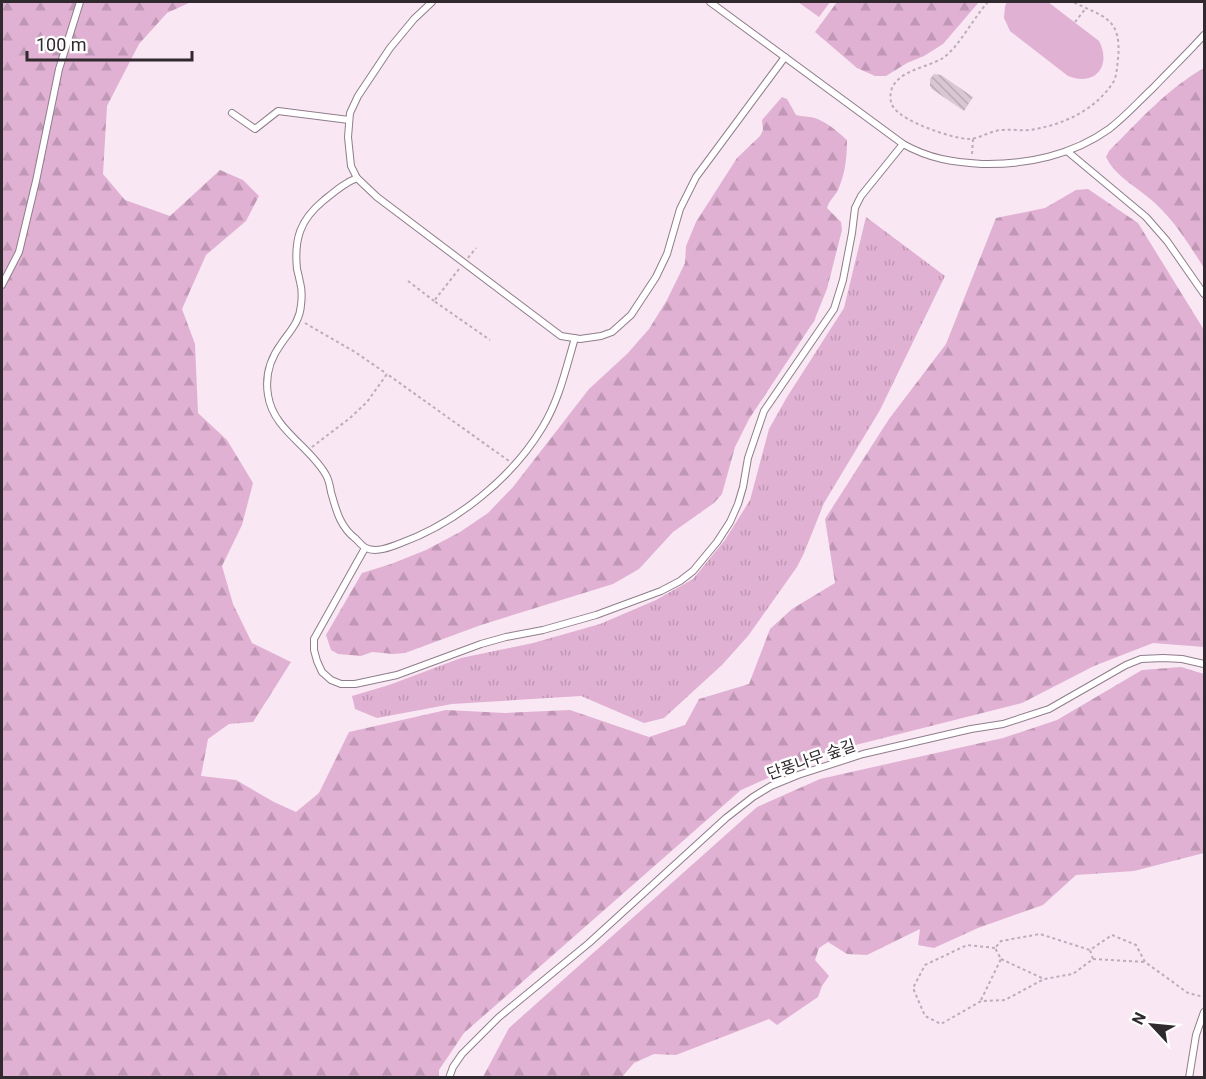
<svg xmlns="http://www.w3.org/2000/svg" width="1206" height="1079" font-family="Roboto,'Noto Sans KR',sans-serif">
<defs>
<pattern id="forest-firs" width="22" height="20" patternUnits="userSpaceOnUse" patternTransform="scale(1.5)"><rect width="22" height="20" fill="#e0b1d3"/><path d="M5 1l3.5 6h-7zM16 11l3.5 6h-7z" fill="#c098b5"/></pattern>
<pattern id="park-tufts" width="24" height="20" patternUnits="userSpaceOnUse" patternTransform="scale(1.5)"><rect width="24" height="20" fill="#e0b1d3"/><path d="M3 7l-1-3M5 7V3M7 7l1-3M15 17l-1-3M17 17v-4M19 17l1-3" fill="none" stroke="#c098b5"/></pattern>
<pattern id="building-back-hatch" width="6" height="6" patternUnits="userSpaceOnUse" patternTransform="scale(1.5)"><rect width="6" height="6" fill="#d9c7d4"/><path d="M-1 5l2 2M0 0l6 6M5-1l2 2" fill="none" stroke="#bbabb6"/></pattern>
</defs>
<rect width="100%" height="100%" fill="#f9e7f4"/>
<g fill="url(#forest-firs)">
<path d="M 2,2 L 191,2 L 167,13 L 139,44 L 107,106 L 103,174 L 125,200 L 170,216 L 220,170 L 243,180 L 259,196 L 246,221 L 206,255 L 182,309 L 195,344 L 198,413 L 227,440 L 253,483 L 242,525 L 222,566 L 233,604 L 252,643 L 291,662 L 253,722 L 229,724 L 208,739 L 201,776 L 236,780 L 274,802 L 296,812 L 319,793 L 349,732 L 446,710 L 505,713 L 570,710 L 649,737 L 685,725 L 699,699 L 749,684 L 770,629 L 792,609 L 835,583 L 825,519 L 889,419 L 946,344 L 996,218 L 1045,208 L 1076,190 L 1088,189 L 1138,223 L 1204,330 L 1204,647 L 1153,643 L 1094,666 L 1022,703 L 824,753 L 741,790 L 464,1033 L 439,1070 L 439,1077 L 2,1078 Z"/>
<path d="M 837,2 L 979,2 L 943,44 L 924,56 L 907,63 L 886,76 L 875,76 L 857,68 L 815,32 Z"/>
<path d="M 1204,68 L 1204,268 C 1190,246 1176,223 1157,205 C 1141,189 1116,178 1106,157 L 1109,151 C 1139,121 1167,89 1204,68 Z"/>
<path d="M 782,97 L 787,99 L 796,115 C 802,117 809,116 815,118 C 828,123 837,131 847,140 C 847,159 845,175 837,192 C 833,198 829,201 827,208 L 841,222 L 842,230 L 827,289 L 814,321 L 749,419 L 735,447 L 722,494 L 714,503 L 673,532 L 639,569 L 613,584 L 481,625 L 405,653 L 393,654 L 372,652 L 361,656 L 338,654 L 331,650 L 326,635 L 362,573 L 391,564 L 426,550 L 460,532 L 488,513 L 513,487 L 589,389 L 628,353 L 649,329 L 667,300 L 685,263 L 686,246 L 696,222 L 737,158 L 760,136 L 763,130 L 762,120 Z"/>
<path d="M 1181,667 L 1204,674 L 1204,853 L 1134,871 L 1076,875 L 1043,905 L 978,928 L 934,948 L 918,945 L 920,929 L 867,955 L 847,954 L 828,942 L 819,948 L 815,960 L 829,976 L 822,986 L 818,997 L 777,1025 L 769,1019 L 676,1055 L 654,1054 L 634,1063 L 622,1077 L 483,1077 L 509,1028 L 757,807 L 820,779 L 1003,738 L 1057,720 L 1142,670 Z"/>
</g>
<path fill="url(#park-tufts)" d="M 866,217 L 945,276 L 880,410 L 824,503 L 804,553 L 797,567 L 748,636 L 722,665 L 664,718 L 644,723 L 581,696 L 452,704 L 377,718 L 355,709 L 352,696 L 389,685 L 461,658 L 533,643 L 600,624 L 656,600 L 693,579 L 725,540 L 750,500 L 769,429 L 787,397 L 844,308 Z"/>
<g fill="#e0b1d3">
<path d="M 798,2 L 830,2 L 819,17 Z"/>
<path d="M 1007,2 L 1048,2 L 1099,41 C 1112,66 1095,87 1068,76 L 1010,31 L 1004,18 L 1005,6 Z"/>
</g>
<path fill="url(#building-back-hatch)" d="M 934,74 L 941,75 L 973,97 L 964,111 L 932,89 L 930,86 L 930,79 Z"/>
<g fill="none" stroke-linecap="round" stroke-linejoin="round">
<g stroke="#8f7e8a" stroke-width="8">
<g id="service">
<path d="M 432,2 L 414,19 L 390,48 L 358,96 L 350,113 L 348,137 L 351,166 L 357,178 L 377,197 L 561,336 L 580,339 L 601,336 L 612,332 L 631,315 L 656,277 L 667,254 L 680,209 L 696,177 L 785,57"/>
<path d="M 710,2 L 903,144 C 930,159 952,162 982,164 C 1027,165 1073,155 1109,129 C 1125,117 1139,101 1153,88 C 1170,70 1188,53 1204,35"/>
<path d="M 232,113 L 255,129 L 278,111 L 349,120"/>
<path d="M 1067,151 L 1146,217 L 1167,241 L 1204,294"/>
<path d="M 357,178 C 344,183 334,192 323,201 C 300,220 294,239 297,269 C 298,273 299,277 300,282 C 302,289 302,297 301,305 C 300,321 290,331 281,344 C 270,359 265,377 268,395 C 273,430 310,446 326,475 C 329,480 330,486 331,492 C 336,510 340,527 356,539 C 359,542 362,546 366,548 C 376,553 391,547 401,543 C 456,523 512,478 542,428 C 559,401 566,368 575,338"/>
<path d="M 2,285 L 19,252 L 36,181 L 59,69 L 80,2"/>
<path d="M 365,548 L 314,639 L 314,650 L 317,661 L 322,672 L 331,680 L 341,684 L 355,684 L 397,675 L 481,644 L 506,637 L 543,630 L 596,615 L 661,591 L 680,581 L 693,571 L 717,542 L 730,522 L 738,504 L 743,487 L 748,458 L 764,411 L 834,309 L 843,280 L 852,233 L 855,208 L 861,196 L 903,144"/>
<path d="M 449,1078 L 453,1067 L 462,1054 L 499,1017 L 589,943 L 726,818 L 753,797 L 771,786 L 798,775 L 863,754 L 971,729 L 1003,724 L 1049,709 L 1126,665 L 1141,659 L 1163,658 L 1182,659 L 1204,664"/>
<path d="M 1189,1078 L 1196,1035 L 1204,1012"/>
</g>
</g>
<g stroke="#bcadb8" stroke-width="2" stroke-dasharray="3 3" stroke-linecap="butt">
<path d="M 988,2 C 974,17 959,47 943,58 C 927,68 897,70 891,91 C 890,97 890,103 894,108 C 904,122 951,138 968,139 C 980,139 991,130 1003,130 C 1012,129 1021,131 1030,130 C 1063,125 1096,110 1114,81 C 1117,74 1117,66 1118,59 C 1122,18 1104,17 1073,2"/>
<path d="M 1075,22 L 1086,8"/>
<path d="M 972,154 L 973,139"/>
<path d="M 468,258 L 476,248"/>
<path d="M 459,269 L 434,301 L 490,340"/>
<path d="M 408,281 L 434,301"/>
<path d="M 305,323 L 355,352 L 387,374"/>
<path d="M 312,447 L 350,418 L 367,402 L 387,374 L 509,461"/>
<path d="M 995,948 L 967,945 L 925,965 L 913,988 L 925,1016 L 941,1024 L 981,1001 L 1005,1000 L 1044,979"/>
<path d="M 1001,959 L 1044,979 L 1073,974 L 1093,959 L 1090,950 L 1112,935 L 1136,945 L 1145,962 L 1188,993 L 1204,997"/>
<path d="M 1093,959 L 1145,962"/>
<path d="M 981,1000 L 1001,959 L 995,948 L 1001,941 L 1040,934 L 1090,950"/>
</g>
<use href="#service" stroke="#fff" stroke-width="6"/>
</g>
<g text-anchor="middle" stroke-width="5" stroke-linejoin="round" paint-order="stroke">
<g font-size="16" fill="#30292e" stroke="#fff">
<text transform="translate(811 759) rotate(-19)" y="6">단풍나무 숲길</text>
</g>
</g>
<rect width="1206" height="1079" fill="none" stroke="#30292e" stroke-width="6"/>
<g transform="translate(1152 1025) rotate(296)" stroke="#ffffff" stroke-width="4.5" paint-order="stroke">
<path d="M0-4.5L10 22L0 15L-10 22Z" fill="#30292e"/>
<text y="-9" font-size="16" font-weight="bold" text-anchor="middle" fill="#30292e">N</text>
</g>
<path d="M27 51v9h165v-9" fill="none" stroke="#30292e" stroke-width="3"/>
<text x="36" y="51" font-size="18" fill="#30292e" stroke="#ffffff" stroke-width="4.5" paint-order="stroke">100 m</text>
</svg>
